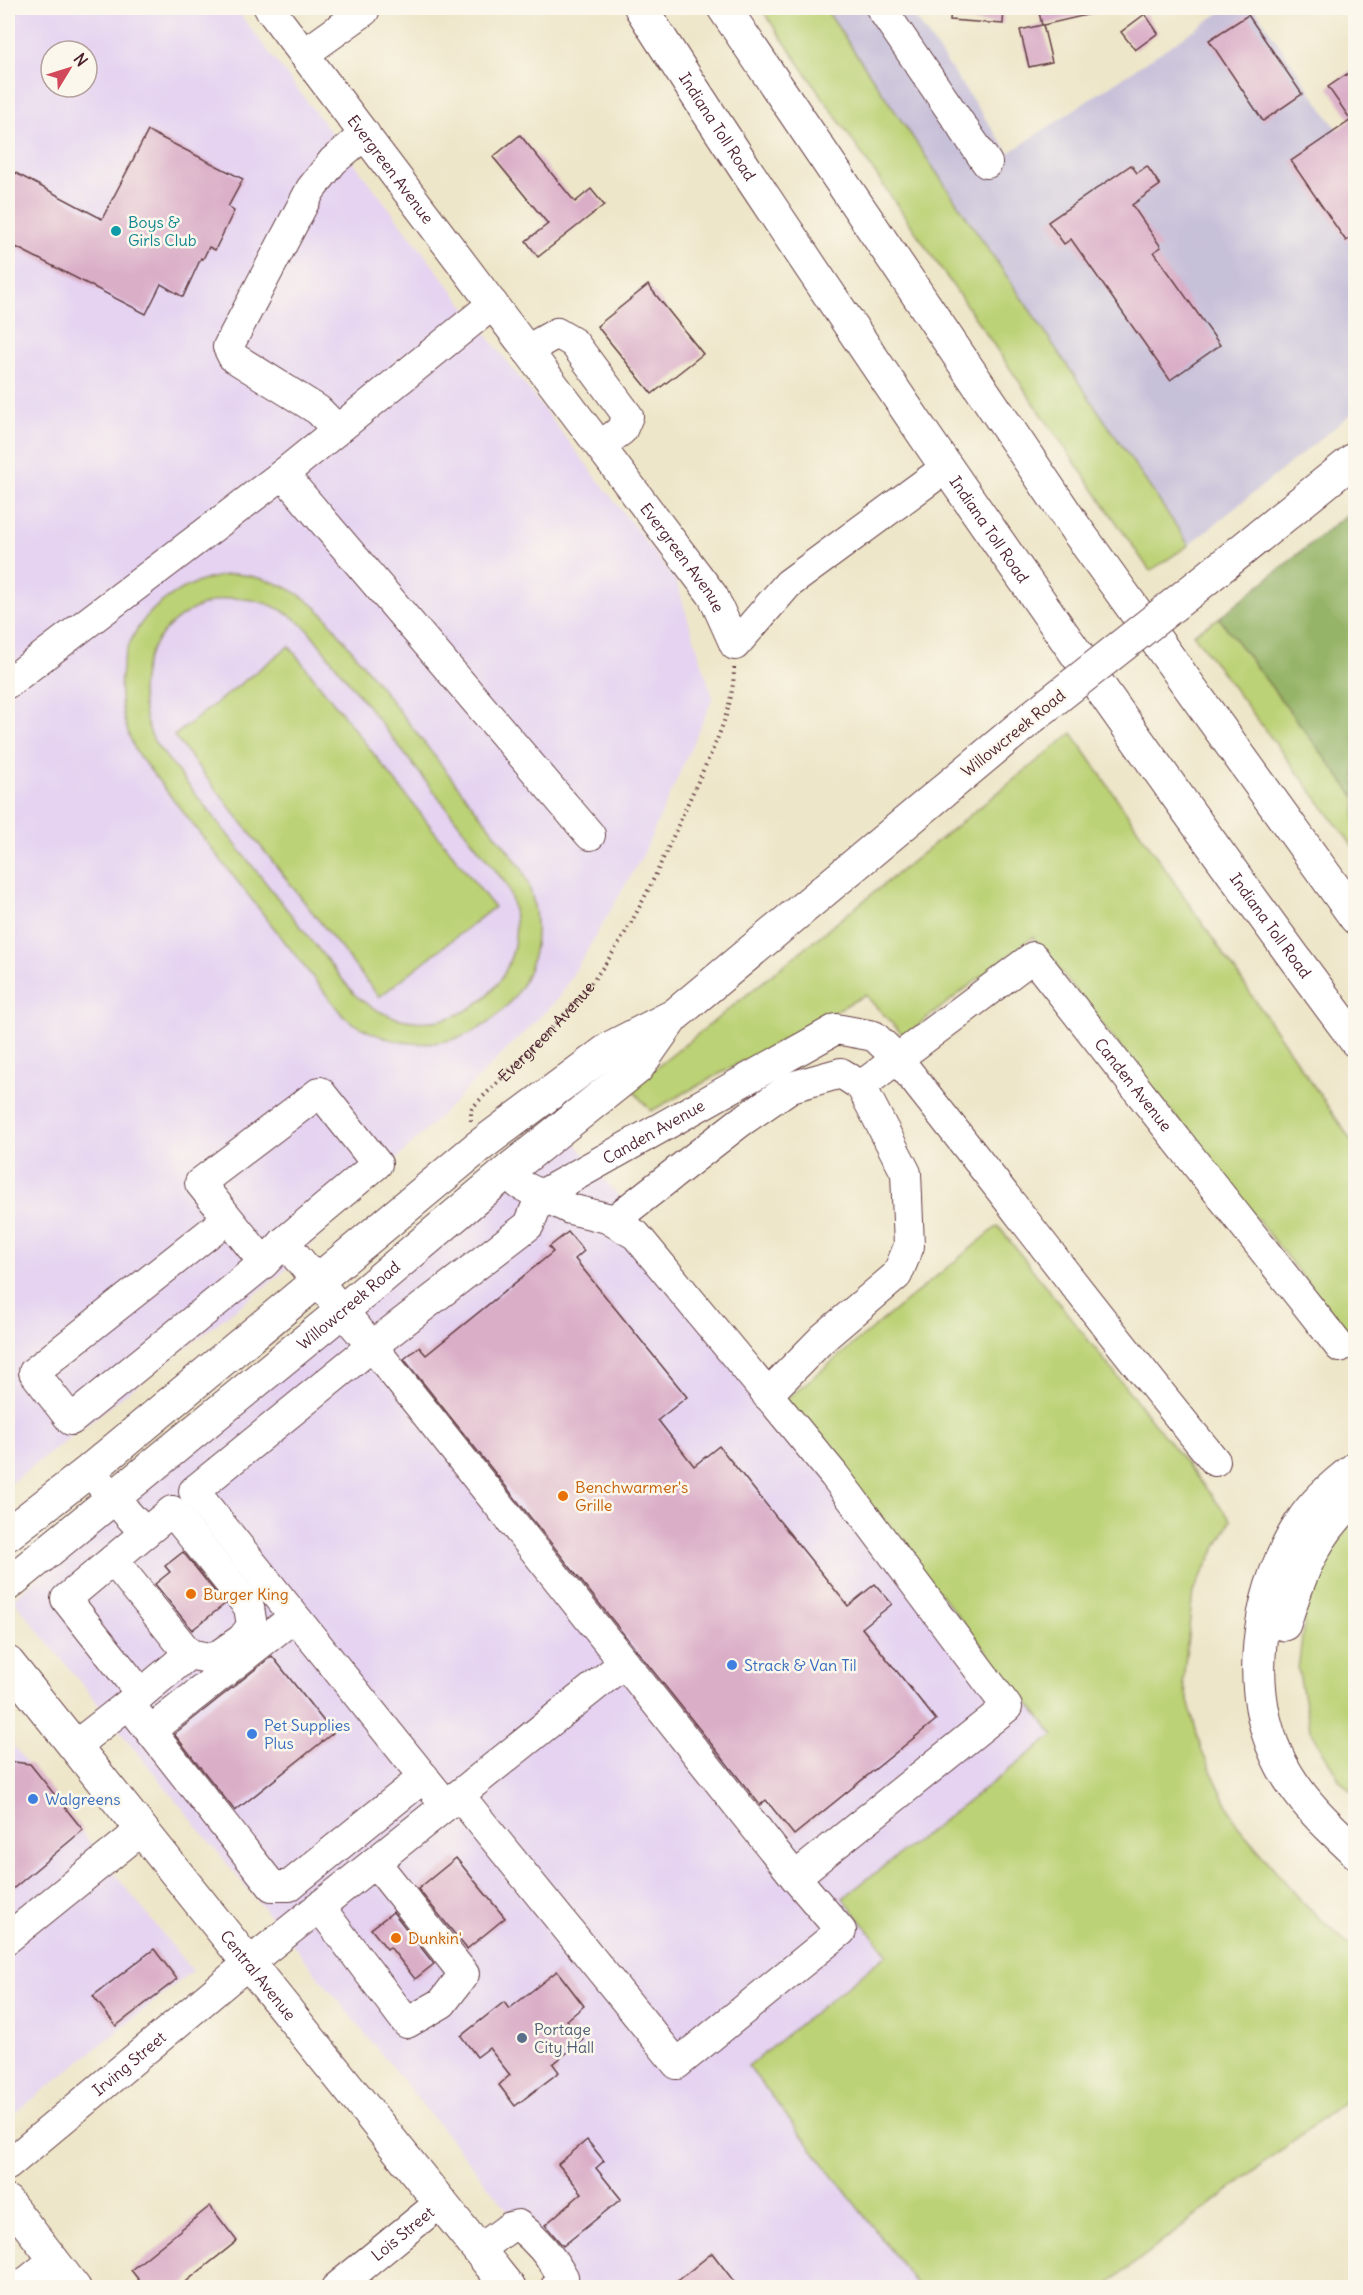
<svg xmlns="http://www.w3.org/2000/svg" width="1363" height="2295" font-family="Delius,sans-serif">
<rect width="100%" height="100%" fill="#fbf7ec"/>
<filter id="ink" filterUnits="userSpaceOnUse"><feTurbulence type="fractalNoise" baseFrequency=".0167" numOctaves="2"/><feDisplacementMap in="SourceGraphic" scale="12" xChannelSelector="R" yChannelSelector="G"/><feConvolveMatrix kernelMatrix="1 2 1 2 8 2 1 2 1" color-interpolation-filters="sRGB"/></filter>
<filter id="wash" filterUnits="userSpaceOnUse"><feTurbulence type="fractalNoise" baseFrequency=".008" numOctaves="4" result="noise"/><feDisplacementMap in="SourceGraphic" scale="24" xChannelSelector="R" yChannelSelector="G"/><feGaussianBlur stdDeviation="1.35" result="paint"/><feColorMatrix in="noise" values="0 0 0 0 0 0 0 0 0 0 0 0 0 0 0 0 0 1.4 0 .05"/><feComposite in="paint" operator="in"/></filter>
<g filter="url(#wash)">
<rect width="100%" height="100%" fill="#eee6c9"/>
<g fill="#e5d3f1" fill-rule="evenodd">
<path d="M 8,8 L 235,8 L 676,581 L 713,698 L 643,855 L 559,998 L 281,1274 L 8,1485 ZM 51,51 L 87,51 L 87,87 L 51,87 Z"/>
<path d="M 569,1135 L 1055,1735 L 843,1898 L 887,1953 L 748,2066 L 920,2287 L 570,2287 L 13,1599 Z"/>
<path d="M 8,1739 L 192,1971 L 8,2119 Z"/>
</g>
<path fill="#c7c0d9" d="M 825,8 L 909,8 L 1009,153 L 1227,8 L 1254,8 L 1355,156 L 1355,411 L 1189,545 Z"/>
<g fill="#bcd276" stroke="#837850" stroke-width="1.5" fill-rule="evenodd">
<path d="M 768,8 L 825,8 L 1189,545 L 1150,571 L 765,14 Z"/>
<path d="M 235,574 C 273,578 300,590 326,617 L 521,867 C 581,988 452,1096 343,1016 L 136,752 C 94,666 140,584 235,574 ZM 229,598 C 261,598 286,608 309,631 L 506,884 C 549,985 436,1066 354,994 L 155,743 C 122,677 154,610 229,598 Z"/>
<path d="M 1219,618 L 1355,797 L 1355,849 L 1193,634 Z"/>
<path d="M 289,646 L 494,907 L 379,997 L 174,736 Z"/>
<path d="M 1072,733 L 1355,1146 L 1355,1343 L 1033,937 L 904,1036 L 865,995 L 651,1111 L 631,1088 Z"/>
<path d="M 998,1226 L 1231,1520 L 1193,1592 L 1183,1682 L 1202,1752 L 1238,1826 L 1304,1904 L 1355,1950 L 1355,2093 L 1104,2287 L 920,2288 L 748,2066 L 887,1954 L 843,1898 L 1054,1735 L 784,1401 Z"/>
<path d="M 1355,1521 L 1355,1794 L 1340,1781 L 1310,1729 L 1298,1669 L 1308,1592 L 1347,1527 Z"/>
</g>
<path fill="#95b467" stroke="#706a49" stroke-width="1.5" d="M 1355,508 L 1355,797 L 1219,618 Z"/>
<g id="blocks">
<g fill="#daaec7">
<path d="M 951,8 L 1004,8 L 1003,24 L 950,20 Z"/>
<path d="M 1038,8 L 1091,8 L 1091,14 L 1043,25 L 1052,62 L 1029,67 L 1020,30 L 1042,25 Z"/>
<path d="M 1145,14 L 1158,33 L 1135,50 L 1121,32 Z"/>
<path d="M 1248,15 L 1302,94 L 1263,121 L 1209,40 Z"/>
<path d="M 1356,68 L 1356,234 L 1346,241 L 1291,161 L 1351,120 L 1328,87 Z"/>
<path d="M 148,131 L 243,179 L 228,207 L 234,211 L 215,250 L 209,247 L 203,259 L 201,258 L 183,297 L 161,284 L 146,314 L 8,243 L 8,180 L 12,171 L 102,219 Z"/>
<path d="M 520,135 L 575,202 L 591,189 L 604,205 L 538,257 L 526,241 L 548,224 L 493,157 Z"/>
<path d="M 1131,165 L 1137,173 L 1147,166 L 1160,185 L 1132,205 L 1161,247 L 1154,252 L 1220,345 L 1170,380 L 1071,239 L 1064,244 L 1048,222 Z"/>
<path d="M 648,285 L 703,354 L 652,394 L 597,326 Z"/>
<path d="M 568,1232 L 584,1251 L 575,1259 L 687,1397 L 658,1420 L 694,1466 L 719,1446 L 848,1606 L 875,1584 L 892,1604 L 862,1628 L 936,1720 L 794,1835 L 766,1800 L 760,1805 L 404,1359 L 419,1347 L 426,1355 L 553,1252 L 549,1247 Z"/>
<path d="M 183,1552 L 225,1604 L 192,1630 L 155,1584 L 170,1572 L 165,1566 Z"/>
<path d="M 272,1656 L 333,1733 L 235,1811 L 174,1734 Z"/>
<path d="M 14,1762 L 30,1764 L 83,1830 L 8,1893 L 8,1767 Z"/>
<path d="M 456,1858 L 505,1918 L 467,1949 L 418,1889 Z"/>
<path d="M 393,1912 L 434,1964 L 415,1979 L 390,1947 L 387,1949 L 371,1929 Z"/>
<path d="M 154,1949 L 177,1979 L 116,2026 L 93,1996 Z"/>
<path d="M 557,1971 L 584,2006 L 567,2020 L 583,2040 L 553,2064 L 559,2072 L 515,2106 L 499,2085 L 510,2075 L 489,2048 L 477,2057 L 461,2036 L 504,2002 L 509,2009 Z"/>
<path d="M 587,2140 L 604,2161 L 596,2168 L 621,2199 L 563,2246 L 545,2225 L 582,2193 L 558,2164 Z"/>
<path d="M 210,2206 L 237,2241 L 178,2288 L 145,2288 L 131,2270 Z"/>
<path d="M 712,2253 L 739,2288 L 669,2288 Z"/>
</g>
</g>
</g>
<g filter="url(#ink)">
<use href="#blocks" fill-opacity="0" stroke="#633d43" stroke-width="1.5"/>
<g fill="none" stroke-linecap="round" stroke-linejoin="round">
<g stroke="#633d43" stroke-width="32">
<g id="minor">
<path id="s2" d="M 269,8 L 713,596 L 735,645 L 788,584 L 947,467"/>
<path d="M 881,8 L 987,163"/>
<path d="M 304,54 L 364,11 L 364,8"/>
<path d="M 527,350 L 557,333 L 574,343 L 628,416 L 622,430 L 600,446"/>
<path d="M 337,429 L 318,410 L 233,357 L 228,347 L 311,189 L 333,161 L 365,134"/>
<path d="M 283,474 L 590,835"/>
<path d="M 8,683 L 283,474 L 493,304"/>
<path id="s3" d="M 509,1170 L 519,1184 L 541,1195 L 836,1029 L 874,1036 L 897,1058 C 1004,1192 1106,1329 1215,1461"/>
<path d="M 227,1219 L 34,1372 L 71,1420 L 264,1263 L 284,1242 L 377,1164 L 320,1092 L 200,1183 L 264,1263"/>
<path id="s4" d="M 613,1221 L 739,1123 L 791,1087 L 841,1073 L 861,1086 L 1033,957 L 1340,1347"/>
<path d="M 284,1242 L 372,1346 L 795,1877"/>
<path d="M 767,1395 L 823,1338 L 897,1275 L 909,1246 L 906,1173 L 861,1086"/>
<path d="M 113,1560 L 189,1654 L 213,1659 L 242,1639 L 252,1626 L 249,1607 L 172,1511 L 145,1533"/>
<path d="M 141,1694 L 189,1654"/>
<path d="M 129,1704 L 272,1886 L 289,1886 L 424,1777"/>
<path d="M 150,1731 L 294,1617"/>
<path d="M 76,1745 L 141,1694 L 66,1599 L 145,1533 L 89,1471"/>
<path d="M 446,1805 L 194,1491 L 372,1346 L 529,1225 L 541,1195 L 570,1209 L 607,1218 L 636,1235 L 834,1475 L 1007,1707 L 795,1877 L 841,1931 L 677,2064 L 459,1795"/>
<path d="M 319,1906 L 407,2023 L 442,2003 L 464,1974 L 375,1862"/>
<path d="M 8,1938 L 143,1829"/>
<path id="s5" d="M 8,2165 L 250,1962 L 624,1663"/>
<path d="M 8,2201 L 76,2288"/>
<path d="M 479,2250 L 510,2227 L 518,2225 C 536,2239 552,2258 563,2277 L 555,2288"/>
<path d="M 19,2288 L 54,2260"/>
<path id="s6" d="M 336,2288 L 441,2202"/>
</g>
</g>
<g stroke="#633d43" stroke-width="35">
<g id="major">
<path d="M 1190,592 L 1356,458"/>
<path d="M 8,1534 L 89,1471 L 478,1147 L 612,1047 L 675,1015 L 1032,717"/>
<path id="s7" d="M 8,1584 L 342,1311 L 509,1170 L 637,1068 L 672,1018"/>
<path id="s8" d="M 8,1663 L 509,2288"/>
</g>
</g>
<g stroke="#633d43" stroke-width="35">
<g id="highway">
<path id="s9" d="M 641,8 C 733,153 830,296 927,439 C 1067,642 1208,843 1356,1041"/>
<path d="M 724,8 L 1076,529 L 1356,918"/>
<path d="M 1356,1468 C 1336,1483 1315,1501 1301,1523 C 1257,1592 1242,1691 1282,1766 C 1300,1800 1328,1826 1356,1852"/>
<path d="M 1284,1624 C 1299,1576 1315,1531 1356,1498"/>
</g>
</g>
<path stroke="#633d43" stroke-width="4" stroke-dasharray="1.5 4.5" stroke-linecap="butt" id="s1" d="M 471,1121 L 471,1109 C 518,1060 574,1012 612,954 C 645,904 668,847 693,792 C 711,753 734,711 734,668"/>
<use href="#minor" stroke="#fff" stroke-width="30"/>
<use href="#major" stroke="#fff" stroke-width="33"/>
<use href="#highway" stroke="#fff" stroke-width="33"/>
<g stroke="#633d43" stroke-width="35" stroke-linecap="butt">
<path id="major-bridge" d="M 1032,717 L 1190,592"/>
</g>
<use href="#major-bridge" stroke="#fff" stroke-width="33"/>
</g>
</g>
<circle fill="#0f9aa8" stroke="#fbf7ec" stroke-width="2" cx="116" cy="231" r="6"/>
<g fill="#e8710a" stroke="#fbf7ec" stroke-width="2">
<circle cx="563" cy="1496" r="6"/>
<circle cx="191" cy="1594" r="6"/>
<circle cx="396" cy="1938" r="6"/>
</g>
<g fill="#3f7fe0" stroke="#fbf7ec" stroke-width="2">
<circle cx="732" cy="1665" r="6"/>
<circle cx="252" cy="1734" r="6"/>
<circle cx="33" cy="1799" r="6"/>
</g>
<circle fill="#5c6f8a" stroke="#fbf7ec" stroke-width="2" cx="522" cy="2038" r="6"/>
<g text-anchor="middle" stroke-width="5" stroke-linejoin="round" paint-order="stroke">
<g font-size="16" fill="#4a1f2b" stroke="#fbf7ec">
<text dy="6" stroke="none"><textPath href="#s9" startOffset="141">Indiana Toll Road</textPath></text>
<text dy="6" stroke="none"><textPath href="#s2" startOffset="202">Evergreen Avenue</textPath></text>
<text dy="6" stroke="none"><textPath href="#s9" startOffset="627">Indiana Toll Road</textPath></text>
<text dy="6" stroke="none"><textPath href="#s2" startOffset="688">Evergreen Avenue</textPath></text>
<text transform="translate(1013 733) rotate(-39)" y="6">Willowcreek Road</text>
<text dy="6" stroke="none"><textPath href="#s9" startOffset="1113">Indiana Toll Road</textPath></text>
<text dy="6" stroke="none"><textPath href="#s1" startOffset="120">Evergreen Avenue</textPath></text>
<text dy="6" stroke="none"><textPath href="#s4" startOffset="676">Canden Avenue</textPath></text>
<text dy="6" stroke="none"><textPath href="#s3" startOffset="171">Canden Avenue</textPath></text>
<text dy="6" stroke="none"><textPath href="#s7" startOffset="440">Willowcreek Road</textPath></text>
<text dy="6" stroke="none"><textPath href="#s8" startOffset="400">Central Avenue</textPath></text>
<text dy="6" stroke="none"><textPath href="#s5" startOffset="158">Irving Street</textPath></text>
<text dy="6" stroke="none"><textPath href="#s6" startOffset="86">Lois Street</textPath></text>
</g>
<g font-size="16" fill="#0d838f" stroke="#fbf7ec" text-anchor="start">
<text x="128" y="228">Boys &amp;<tspan x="128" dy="18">Girls Club</tspan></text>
</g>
<g font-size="16" fill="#c56008" stroke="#fbf7ec" text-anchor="start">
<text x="575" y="1493">Benchwarmer's<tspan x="575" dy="18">Grille</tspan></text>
<text x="203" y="1600">Burger King</text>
<text x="408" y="1944">Dunkin'</text>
</g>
<g font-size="16" fill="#366cbe" stroke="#fbf7ec" text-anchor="start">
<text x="744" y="1671">Strack &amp; Van Til</text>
<text x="264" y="1731">Pet Supplies<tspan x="264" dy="18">Plus</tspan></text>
<text x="45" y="1805">Walgreens</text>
</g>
<g font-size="16" fill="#4e5e75" stroke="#fbf7ec" text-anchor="start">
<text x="534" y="2035">Portage<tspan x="534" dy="18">City Hall</tspan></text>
</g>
</g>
<rect width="1363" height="2295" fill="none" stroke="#fbf7ec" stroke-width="30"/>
<g transform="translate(69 69) rotate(52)"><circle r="28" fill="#fbf7ec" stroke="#b4a19f" stroke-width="1.5"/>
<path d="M0-4.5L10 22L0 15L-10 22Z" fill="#d1495b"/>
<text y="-9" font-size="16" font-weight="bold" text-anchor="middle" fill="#4a1f2b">N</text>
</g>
</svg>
